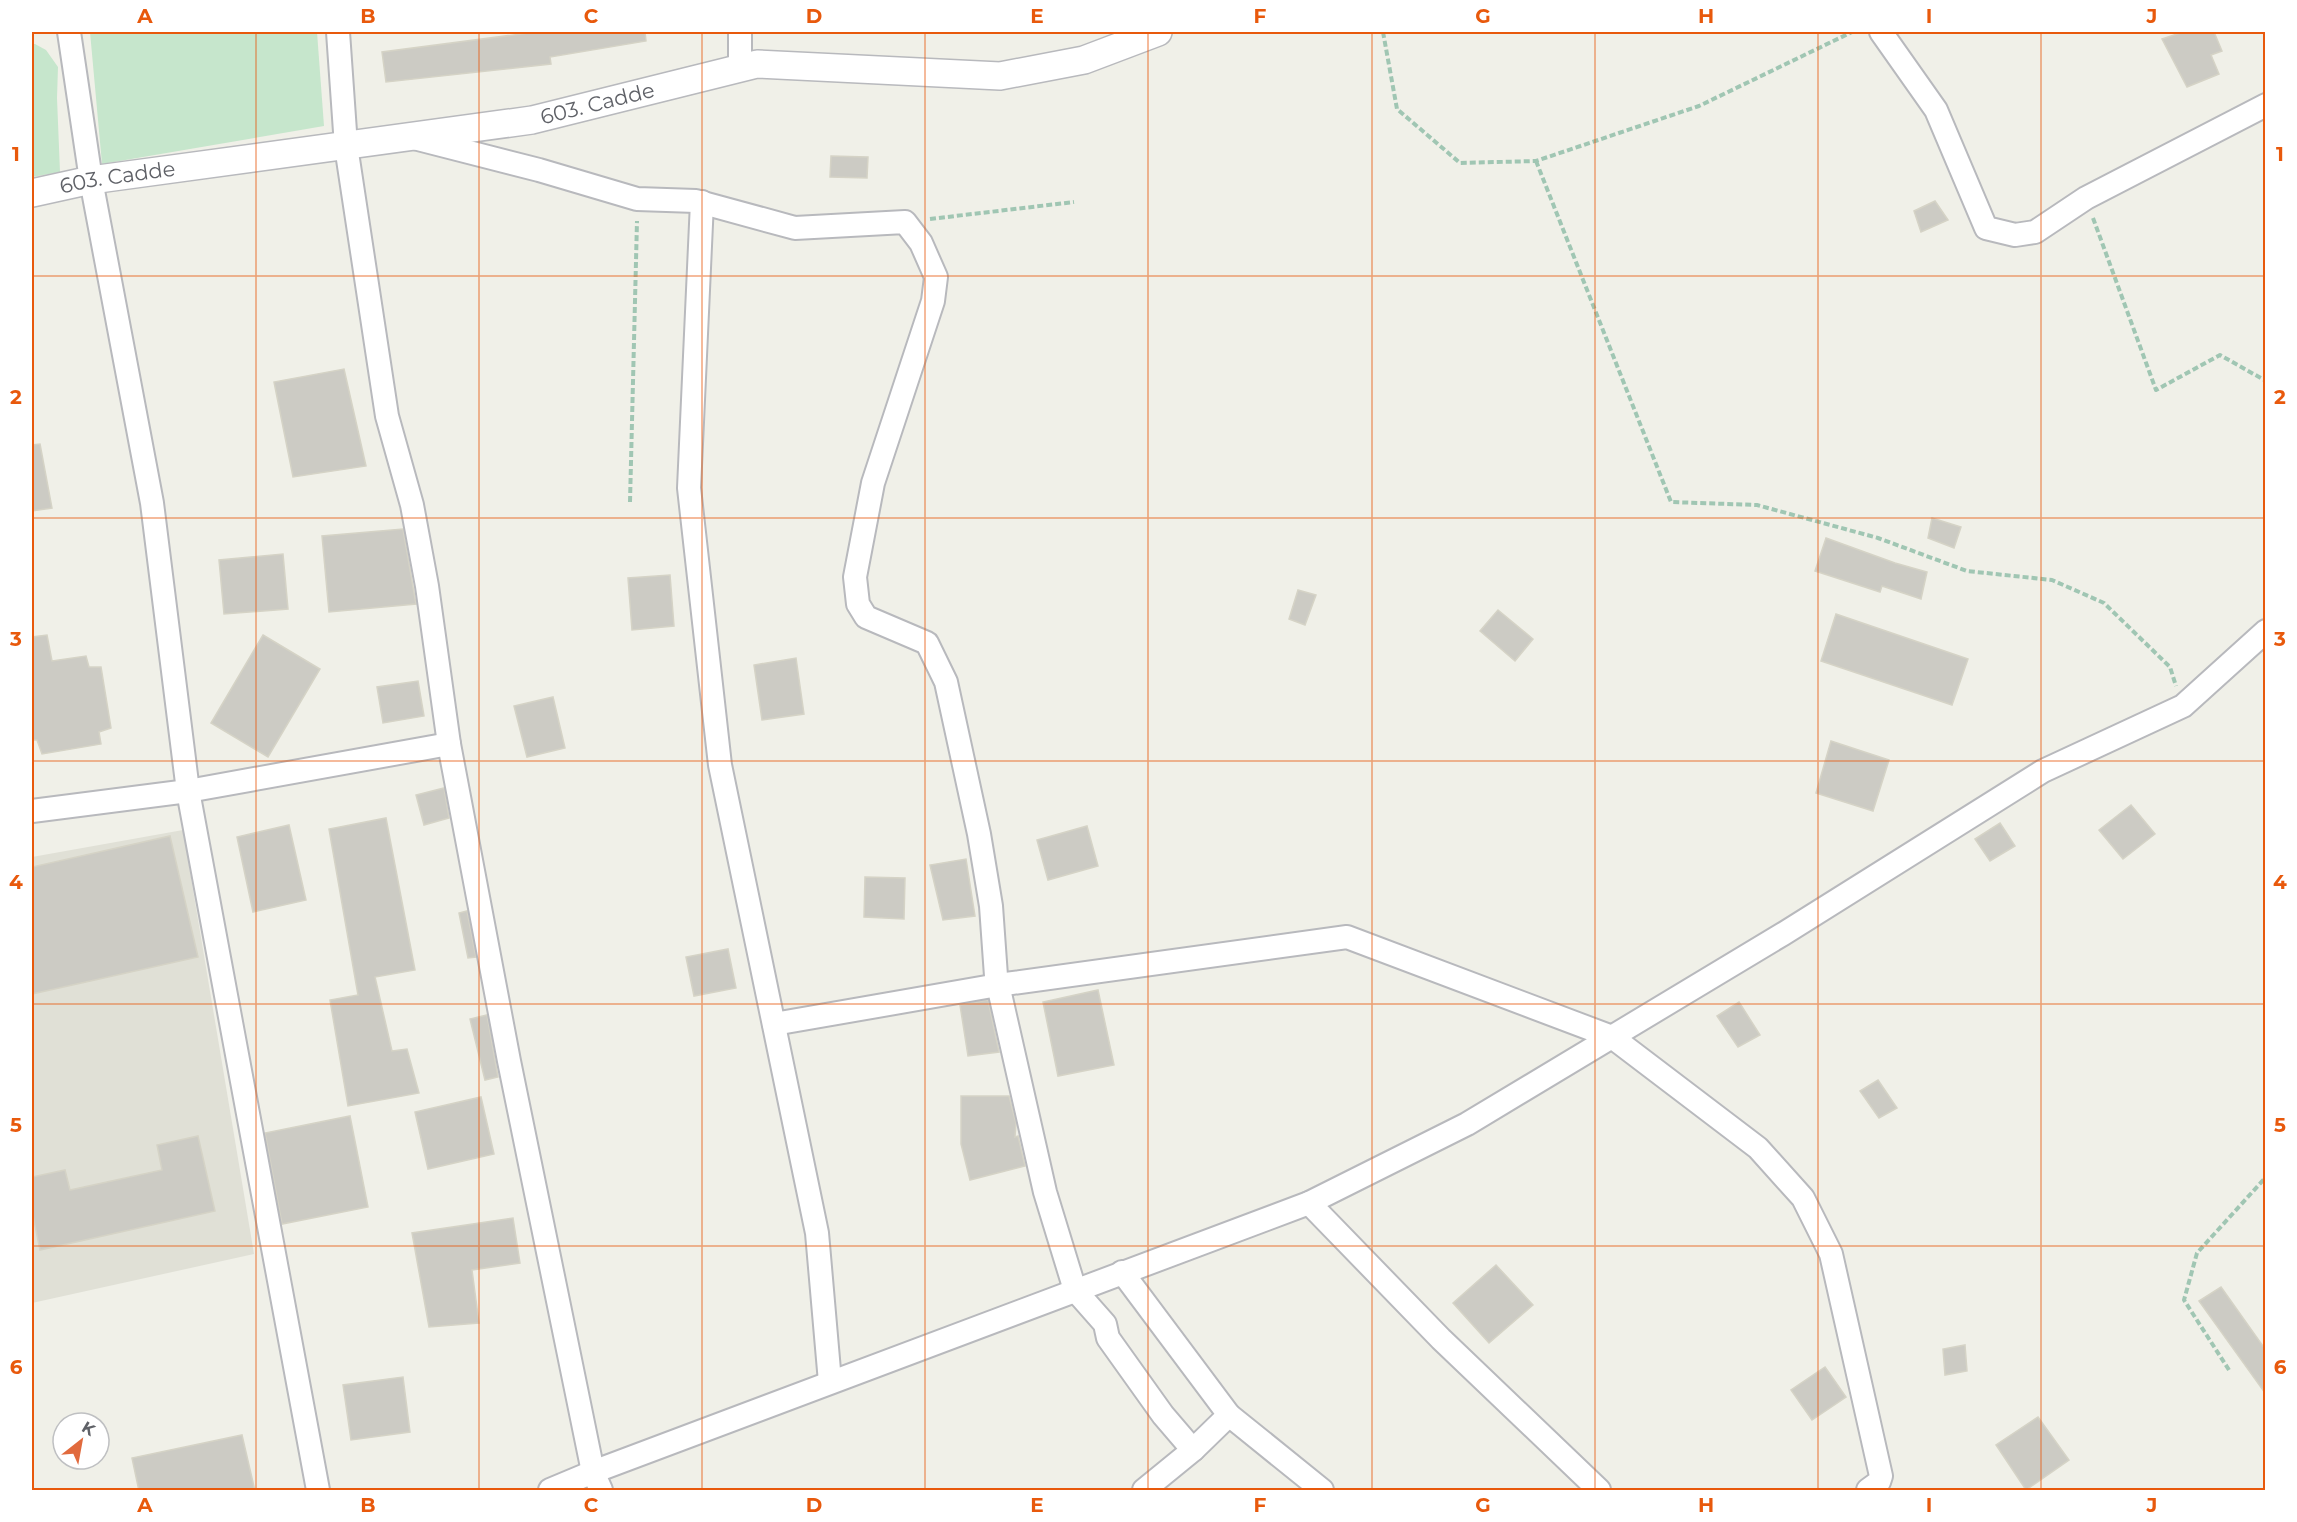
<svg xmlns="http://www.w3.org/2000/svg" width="2297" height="1522" font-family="Montserrat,sans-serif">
<rect width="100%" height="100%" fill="#f0f0e8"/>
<path fill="#e0e0d6" d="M 183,830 L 254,1254 L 32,1303 L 32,857 Z"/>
<g fill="#c6e6cc">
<path d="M 90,32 L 317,32 L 324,126 L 102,164 Z"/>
<path d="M 32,44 L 35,44 L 46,50 L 58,67 L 57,98 L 60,172 L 32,177 Z"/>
</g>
<g fill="#cccbc4" stroke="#d5d3c6" stroke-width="1.5">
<path d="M 536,32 L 645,32 L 646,41 L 550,57 L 551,64 L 386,82 L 382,52 Z"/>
<path d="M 2183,32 L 2214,32 L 2222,51 L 2211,55 L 2219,74 L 2187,87 L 2162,39 Z"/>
<path d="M 831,156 L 868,157 L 867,178 L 830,177 Z"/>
<path d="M 1935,201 L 1948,220 L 1921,232 L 1914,211 Z"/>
<path d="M 344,369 L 366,466 L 293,477 L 274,382 Z"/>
<path d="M 40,444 L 52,508 L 32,511 L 32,445 Z"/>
<path d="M 1932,518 L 1961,527 L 1954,548 L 1928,538 Z"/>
<path d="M 403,529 L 416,604 L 329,612 L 322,536 Z"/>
<path d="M 1826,538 L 1895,563 L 1927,572 L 1921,599 L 1882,586 L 1880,592 L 1815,571 Z"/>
<path d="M 283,554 L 288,609 L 224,614 L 219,560 Z"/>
<path d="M 670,575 L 674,626 L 632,630 L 628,578 Z"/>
<path d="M 1298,590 L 1316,595 L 1305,625 L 1289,619 Z"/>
<path d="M 1498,610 L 1533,639 L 1515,661 L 1480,631 Z"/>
<path d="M 1836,614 L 1968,659 L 1952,705 L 1821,661 Z"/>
<path d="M 47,635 L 52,661 L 86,656 L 89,667 L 101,667 L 111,728 L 99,732 L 101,744 L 42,754 L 37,740 L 32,740 L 32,637 Z"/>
<path d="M 263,635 L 320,669 L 268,757 L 211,723 Z"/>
<path d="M 796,658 L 804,714 L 762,720 L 754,665 Z"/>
<path d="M 418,681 L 424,716 L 383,723 L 377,687 Z"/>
<path d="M 553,697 L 565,748 L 527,757 L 514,706 Z"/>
<path d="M 1831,741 L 1889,760 L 1873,811 L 1816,793 Z"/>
<path d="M 444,788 L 449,818 L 424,825 L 416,795 Z"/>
<path d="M 2131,805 L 2155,834 L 2123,859 L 2099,830 Z"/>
<path d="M 386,818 L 415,970 L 375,977 L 392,1051 L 407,1049 L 419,1093 L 348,1106 L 330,1000 L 358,995 L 329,829 Z"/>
<path d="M 2000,823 L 2015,846 L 1990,861 L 1975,839 Z"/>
<path d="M 289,825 L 306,900 L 253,912 L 237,837 Z"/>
<path d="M 1087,826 L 1098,866 L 1048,880 L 1037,840 Z"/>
<path d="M 170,836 L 198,957 L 32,994 L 32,867 Z"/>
<path d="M 966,859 L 975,916 L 943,920 L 930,865 Z"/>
<path d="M 865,877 L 905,878 L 904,919 L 864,917 Z"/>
<path d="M 467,911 L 476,957 L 468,958 L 459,913 Z"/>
<path d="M 728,949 L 736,988 L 694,996 L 686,957 Z"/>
<path d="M 1098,990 L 1114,1065 L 1058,1076 L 1043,1002 Z"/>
<path d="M 988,1000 L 999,1052 L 968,1056 L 960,1005 Z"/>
<path d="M 1739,1002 L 1760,1035 L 1738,1047 L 1717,1016 Z"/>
<path d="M 487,1015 L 498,1077 L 485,1080 L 470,1019 Z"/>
<path d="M 1878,1080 L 1897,1108 L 1879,1118 L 1860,1091 Z"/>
<path d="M 961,1096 L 1009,1096 L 1016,1123 L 1015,1137 L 1018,1136 L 1025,1166 L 970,1180 L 961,1144 Z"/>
<path d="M 481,1097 L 494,1154 L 428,1169 L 415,1112 Z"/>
<path d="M 350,1116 L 368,1207 L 282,1224 L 265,1133 Z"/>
<path d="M 198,1136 L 215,1211 L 40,1250 L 32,1211 L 32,1177 L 65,1170 L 70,1190 L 162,1170 L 157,1145 Z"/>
<path d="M 513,1218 L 520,1263 L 472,1270 L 479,1323 L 429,1327 L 412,1233 Z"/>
<path d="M 1496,1265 L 1533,1305 L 1489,1343 L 1453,1303 Z"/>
<path d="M 2221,1287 L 2265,1349 L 2265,1393 L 2199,1301 Z"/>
<path d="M 1965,1345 L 1967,1371 L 1945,1375 L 1943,1349 Z"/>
<path d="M 1825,1367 L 1846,1397 L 1812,1420 L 1791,1390 Z"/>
<path d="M 403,1377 L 410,1432 L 351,1440 L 343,1385 Z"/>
<path d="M 2038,1417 L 2069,1460 L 2026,1490 L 1996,1445 Z"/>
<path d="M 242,1435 L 255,1491 L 139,1491 L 132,1458 Z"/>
</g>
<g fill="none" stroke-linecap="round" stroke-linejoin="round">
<g stroke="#b8b9bd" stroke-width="26">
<g id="minor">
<path d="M 69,32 L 91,180 L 152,503 L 188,791 L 318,1490"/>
<path d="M 338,32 L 346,146 L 387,416 L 412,505 L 427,586 L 449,744 L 509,1061 L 593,1472 L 601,1490"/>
<path d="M 1881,32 L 1936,110 L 1986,228 L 2015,235 L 2035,232 L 2086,198 L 2266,105"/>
<path d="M 740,68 L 740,32"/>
<path d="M 414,138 L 539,170 L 637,199 L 696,201 L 795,228 L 905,222 L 921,243 L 936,277 L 933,301 L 873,483 L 855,577 L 858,604 L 866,617 L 927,643 L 946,682 L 979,834 L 991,906 L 996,976 L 1045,1192 L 1075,1290 L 1105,1324 L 1108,1338 L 1163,1415 L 1193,1450"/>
<path d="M 702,202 L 689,488 L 720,765 L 817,1233 L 830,1382"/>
<path d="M 32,811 L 188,791 L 449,744"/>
<path d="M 774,1024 L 998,985 L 1347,937 L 1612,1037 L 1758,1148 L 1803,1198 L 1831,1254 L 1881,1476 L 1879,1482 L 1868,1490"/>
<path d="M 1309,1203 L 1441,1339 L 1599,1490"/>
<path d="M 1122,1272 L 1229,1415 L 1193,1450 L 1144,1490"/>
<path d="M 1229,1415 L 1322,1490"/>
<path d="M 550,1490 L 593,1472 L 1309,1203 L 1467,1124 L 1783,934 L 2043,771 L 2183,706 L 2266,631"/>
</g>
</g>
<g stroke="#b8b9bd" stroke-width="30">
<g id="tertiary">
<path id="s1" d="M 32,193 L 91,180 L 532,120 L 757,64 L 1000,76 L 1084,60 L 1158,32"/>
</g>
</g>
<g stroke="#a0c6b3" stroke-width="4" stroke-dasharray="6 3" stroke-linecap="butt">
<path d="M 1383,32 L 1397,109 L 1460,163 L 1536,161 L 1699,106 L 1852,32"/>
<path d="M 1536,161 L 1671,502 L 1757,505 L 1878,538 L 1967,571 L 2052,580 L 2104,603 L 2170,667 L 2176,686"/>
<path d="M 2093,218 L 2156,390 L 2220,355 L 2266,381"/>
<path d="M 930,219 L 1074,202"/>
<path d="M 630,502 L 637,221"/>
<path d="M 2229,1370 L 2184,1300 L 2197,1253 L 2266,1177"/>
</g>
<use href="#minor" stroke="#fff" stroke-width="22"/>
<use href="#tertiary" stroke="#fff" stroke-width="27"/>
</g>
<path fill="none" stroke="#e8590c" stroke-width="1.5" stroke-opacity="0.55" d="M 256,32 L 256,1490M 479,32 L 479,1490M 702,32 L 702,1490M 925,32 L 925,1490M 1148,32 L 1148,1490M 1372,32 L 1372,1490M 1595,32 L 1595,1490M 1818,32 L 1818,1490M 2041,32 L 2041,1490M 32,276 L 2266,276M 32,518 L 2266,518M 32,761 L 2266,761M 32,1004 L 2266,1004M 32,1246 L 2266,1246"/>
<g text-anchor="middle" stroke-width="4.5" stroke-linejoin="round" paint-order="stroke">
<g font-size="21" fill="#5f6167" stroke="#fff">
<text dy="7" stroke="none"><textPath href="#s1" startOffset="573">603. Cadde</textPath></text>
<text dy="7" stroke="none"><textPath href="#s1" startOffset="87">603. Cadde</textPath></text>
</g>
</g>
<rect width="2297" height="1522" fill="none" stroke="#ffffff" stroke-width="66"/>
<g transform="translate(81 1441) rotate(31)"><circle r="28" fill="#ffffff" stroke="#bfc0c2" stroke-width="1.5"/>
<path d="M0-4.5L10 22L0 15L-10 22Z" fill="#e16a3d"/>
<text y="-9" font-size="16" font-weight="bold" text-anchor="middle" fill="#5f6167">K</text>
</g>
<rect x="33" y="33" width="2231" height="1456" fill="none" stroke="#e8590c" stroke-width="2"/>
<g font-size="20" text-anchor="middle" font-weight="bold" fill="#e8590c">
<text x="145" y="23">A</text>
<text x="368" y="23">B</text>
<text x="591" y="23">C</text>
<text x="814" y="23">D</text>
<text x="1037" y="23">E</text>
<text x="1260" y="23">F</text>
<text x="1483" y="23">G</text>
<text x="1706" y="23">H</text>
<text x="1929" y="23">I</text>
<text x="2152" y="23">J</text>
<text x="16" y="161">1</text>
<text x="2280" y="161">1</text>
<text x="16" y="404">2</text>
<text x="2280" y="404">2</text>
<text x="16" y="646">3</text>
<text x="2280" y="646">3</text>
<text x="16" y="889">4</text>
<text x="2280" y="889">4</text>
<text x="16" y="1132">5</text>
<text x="2280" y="1132">5</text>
<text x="16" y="1374">6</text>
<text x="2280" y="1374">6</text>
<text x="145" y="1512">A</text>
<text x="368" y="1512">B</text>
<text x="591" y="1512">C</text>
<text x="814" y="1512">D</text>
<text x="1037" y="1512">E</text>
<text x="1260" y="1512">F</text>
<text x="1483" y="1512">G</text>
<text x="1706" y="1512">H</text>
<text x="1929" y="1512">I</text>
<text x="2152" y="1512">J</text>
</g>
</svg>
